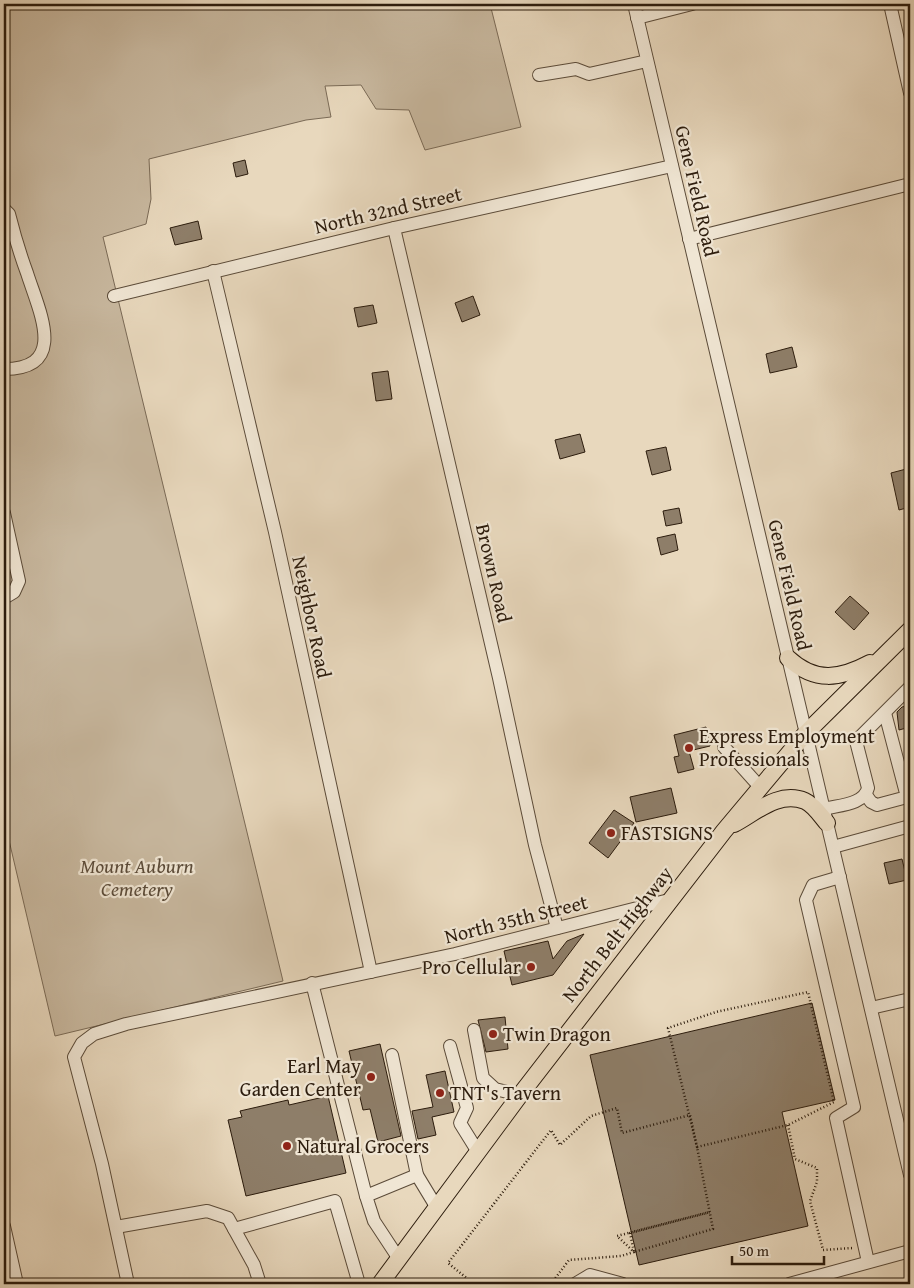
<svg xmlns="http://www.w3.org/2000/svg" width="914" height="1288" font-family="'Gentium Book Plus',serif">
<rect width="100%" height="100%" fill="#e8d8bd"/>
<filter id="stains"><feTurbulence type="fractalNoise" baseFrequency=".004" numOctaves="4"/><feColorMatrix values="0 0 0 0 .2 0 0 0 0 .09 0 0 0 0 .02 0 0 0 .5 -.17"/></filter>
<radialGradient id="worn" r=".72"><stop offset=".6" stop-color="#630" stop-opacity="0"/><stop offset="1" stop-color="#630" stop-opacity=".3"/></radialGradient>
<path fill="#c8b89f" stroke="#7a6a56" d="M 4,4 L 490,4 L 521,127 L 425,150 L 409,110 L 376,109 L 361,85 L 325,86 L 331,117 L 306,120 L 149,159 L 151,199 L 146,224 L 103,237 L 283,981 L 55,1036 L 4,819 Z"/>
<g fill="#8e7e69" stroke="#2c1c0d">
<path d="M 245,160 L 248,174 L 236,177 L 233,163 Z"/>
<path d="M 198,221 L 202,239 L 175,245 L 170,228 Z"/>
<path d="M 473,296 L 480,315 L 462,322 L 455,303 Z"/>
<path d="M 373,305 L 377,323 L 358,327 L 354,308 Z"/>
<path d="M 792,347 L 797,367 L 770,373 L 766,354 Z"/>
<path d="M 388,371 L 392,399 L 376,401 L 372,373 Z"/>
<path d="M 580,434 L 585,452 L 560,459 L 555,440 Z"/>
<path d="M 666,447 L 671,470 L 652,475 L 646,451 Z"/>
<path d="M 910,468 L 910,507 L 899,510 L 891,473 Z"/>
<path d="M 679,508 L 682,523 L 666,526 L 663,511 Z"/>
<path d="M 675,534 L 678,550 L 661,555 L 657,538 Z"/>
<path d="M 850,596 L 869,613 L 854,630 L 835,612 Z"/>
<path d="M 910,705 L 910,727 L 899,730 L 897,712 L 902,707 Z"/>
<path d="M 706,727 L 710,746 L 689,751 L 694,769 L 678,773 L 674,757 L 679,756 L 674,735 Z"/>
<path d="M 671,788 L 677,813 L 636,822 L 630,797 Z"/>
<path d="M 614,810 L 634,823 L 608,858 L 589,843 Z"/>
<path d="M 902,859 L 907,880 L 889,884 L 884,863 Z"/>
<path d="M 584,934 L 553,975 L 512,985 L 504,951 L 548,941 L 553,959 L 567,941 Z"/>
<path d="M 812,1003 L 835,1100 L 782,1112 L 808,1226 L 639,1265 L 590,1055 Z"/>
<path d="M 505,1017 L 508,1049 L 486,1052 L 478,1020 Z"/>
<path d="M 380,1044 L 401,1136 L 378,1142 L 370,1109 L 363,1110 L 349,1051 Z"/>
<path d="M 445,1071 L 454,1112 L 432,1117 L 436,1135 L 418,1139 L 412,1111 L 433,1107 L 426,1075 Z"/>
<path d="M 328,1096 L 346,1173 L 246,1196 L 228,1120 L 242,1117 L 240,1111 L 288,1100 L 289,1105 Z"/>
</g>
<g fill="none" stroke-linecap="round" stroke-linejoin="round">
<g stroke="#5b4b39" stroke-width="14">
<g id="minor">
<path d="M 634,4 L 910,1175"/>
<path d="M 890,4 L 910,93"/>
<path d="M 637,18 L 692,4"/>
<path d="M 539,75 L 576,69 L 589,74 L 647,61"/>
<path d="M 4,209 L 9,214 C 14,234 20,254 27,273 C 39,311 69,369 4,369"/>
<path d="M 394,228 L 499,678 L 535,845 L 557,928"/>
<path d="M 689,239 L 910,184"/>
<path d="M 213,271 L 275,532 L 371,972"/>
<path d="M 114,296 L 394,228 L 672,166"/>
<path d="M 4,513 L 19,581 L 14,592 L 4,598"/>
<path d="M 724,747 L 760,787"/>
<path d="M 866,795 L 871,802 L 877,805 L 907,797 L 885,713"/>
<path d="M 824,809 C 838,805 864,805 868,788 L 856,741 L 910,687"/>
<path d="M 833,847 L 910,826"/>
<path d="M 840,877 L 813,885 L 806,900 L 854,1107 L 836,1118 L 868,1262"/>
<path d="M 312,983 L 366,1196"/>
<path d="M 871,1008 L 910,999"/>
<path d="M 474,1030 L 483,1078 L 495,1089 L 520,1095"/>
<path d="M 450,1046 L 467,1108 L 460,1123 L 478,1152"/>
<path d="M 392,1055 L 417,1175"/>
<path d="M 4,1226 L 17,1284"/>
<path d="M 116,1227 L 207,1211 L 228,1218 L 254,1265 L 260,1284"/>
<path d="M 234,1229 L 335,1201 L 359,1284"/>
<path d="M 399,1259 L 374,1221 L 366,1196 L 417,1175 L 437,1208"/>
<path d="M 128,1284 L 102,1164 L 74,1057 L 82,1043 L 94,1034 L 126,1024 L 455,954 L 669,900"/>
<path d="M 575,1284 L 590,1275 L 623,1284"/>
<path d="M 789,1284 L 910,1251"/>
</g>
</g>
<g stroke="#2c1c0d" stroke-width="18">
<g id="major">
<path d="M 788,658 C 815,683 840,679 870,663"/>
<path d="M 734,824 C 755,813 779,790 805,801 C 814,805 821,816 827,823"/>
<path d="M 380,1284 L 520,1095 L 724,831 L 806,733 L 910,630"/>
</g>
</g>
<g stroke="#2c1c0d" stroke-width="2.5" stroke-dasharray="1 2.5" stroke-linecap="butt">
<path d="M 788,1125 L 795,1159 L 817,1168 L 817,1182 L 810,1201 L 823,1250 L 853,1248"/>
<path d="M 474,1284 L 448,1263 L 551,1130 L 560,1145 L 591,1116 L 617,1108 L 622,1133 L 690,1115 L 697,1147 L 668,1028 L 716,1012 L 808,992 L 834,1102 L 788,1125 L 697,1147 L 713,1229 L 634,1252 L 630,1233 L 710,1212 L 617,1236 L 634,1252 L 621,1256 L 569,1260 L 551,1284"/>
</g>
<use href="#minor" stroke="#f0e6d4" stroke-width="12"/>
<use href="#major" stroke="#e8d8bd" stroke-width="16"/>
</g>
<g fill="#8f2418" stroke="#f0e6d4" stroke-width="2">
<circle cx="689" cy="748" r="5"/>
<circle cx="611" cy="833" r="5"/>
<circle cx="531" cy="967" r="5"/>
<circle cx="493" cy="1034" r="5"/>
<circle cx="371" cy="1077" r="5"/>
<circle cx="440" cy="1093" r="5"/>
<circle cx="287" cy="1146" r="5"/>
</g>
<g text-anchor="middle" stroke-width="4.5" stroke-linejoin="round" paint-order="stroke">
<g font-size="20" fill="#2c1c0d" stroke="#f0e6d4">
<text transform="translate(697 191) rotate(77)" y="7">Gene Field Road</text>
<text transform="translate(388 210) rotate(-13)" y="7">North 32nd Street</text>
<text transform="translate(494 573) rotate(77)" y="7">Brown Road</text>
<text transform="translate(790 585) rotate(77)" y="7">Gene Field Road</text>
<text transform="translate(312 617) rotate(78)" y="7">Neighbor Road</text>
<text transform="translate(516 919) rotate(-14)" y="7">North 35th Street</text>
<text transform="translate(617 934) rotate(-52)" y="7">North Belt Highway</text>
</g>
<g font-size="20" fill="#2c1c0d" stroke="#f0e6d4" text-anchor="start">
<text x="699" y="743">Express Employment<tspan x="699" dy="23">Professionals</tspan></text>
<text x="621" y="840">FASTSIGNS</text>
<text x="521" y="974" text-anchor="end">Pro Cellular</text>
<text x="503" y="1041">Twin Dragon</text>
<text x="361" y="1073" text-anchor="end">Earl May<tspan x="361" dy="23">Garden Center</tspan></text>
<text x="450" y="1100">TNT's Tavern</text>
<text x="297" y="1153">Natural Grocers</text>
</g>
<g font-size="20" font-style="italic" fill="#5b4b39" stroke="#f0e6d4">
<text x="137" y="873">Mount Auburn<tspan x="137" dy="23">Cemetery</tspan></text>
</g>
</g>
<rect width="914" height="1288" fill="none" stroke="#e8d8bd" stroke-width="20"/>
<rect x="5" y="5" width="904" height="1278" fill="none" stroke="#2c1c0d" stroke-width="2.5"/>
<rect x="10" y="10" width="894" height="1268" fill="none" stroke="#2c1c0d"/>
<path d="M732 1256v8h92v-8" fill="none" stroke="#2c1c0d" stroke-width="2.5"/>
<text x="739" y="1256" font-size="15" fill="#2c1c0d" stroke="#f0e6d4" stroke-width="4" paint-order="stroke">50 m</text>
<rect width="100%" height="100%" filter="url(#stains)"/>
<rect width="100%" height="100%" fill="url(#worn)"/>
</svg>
